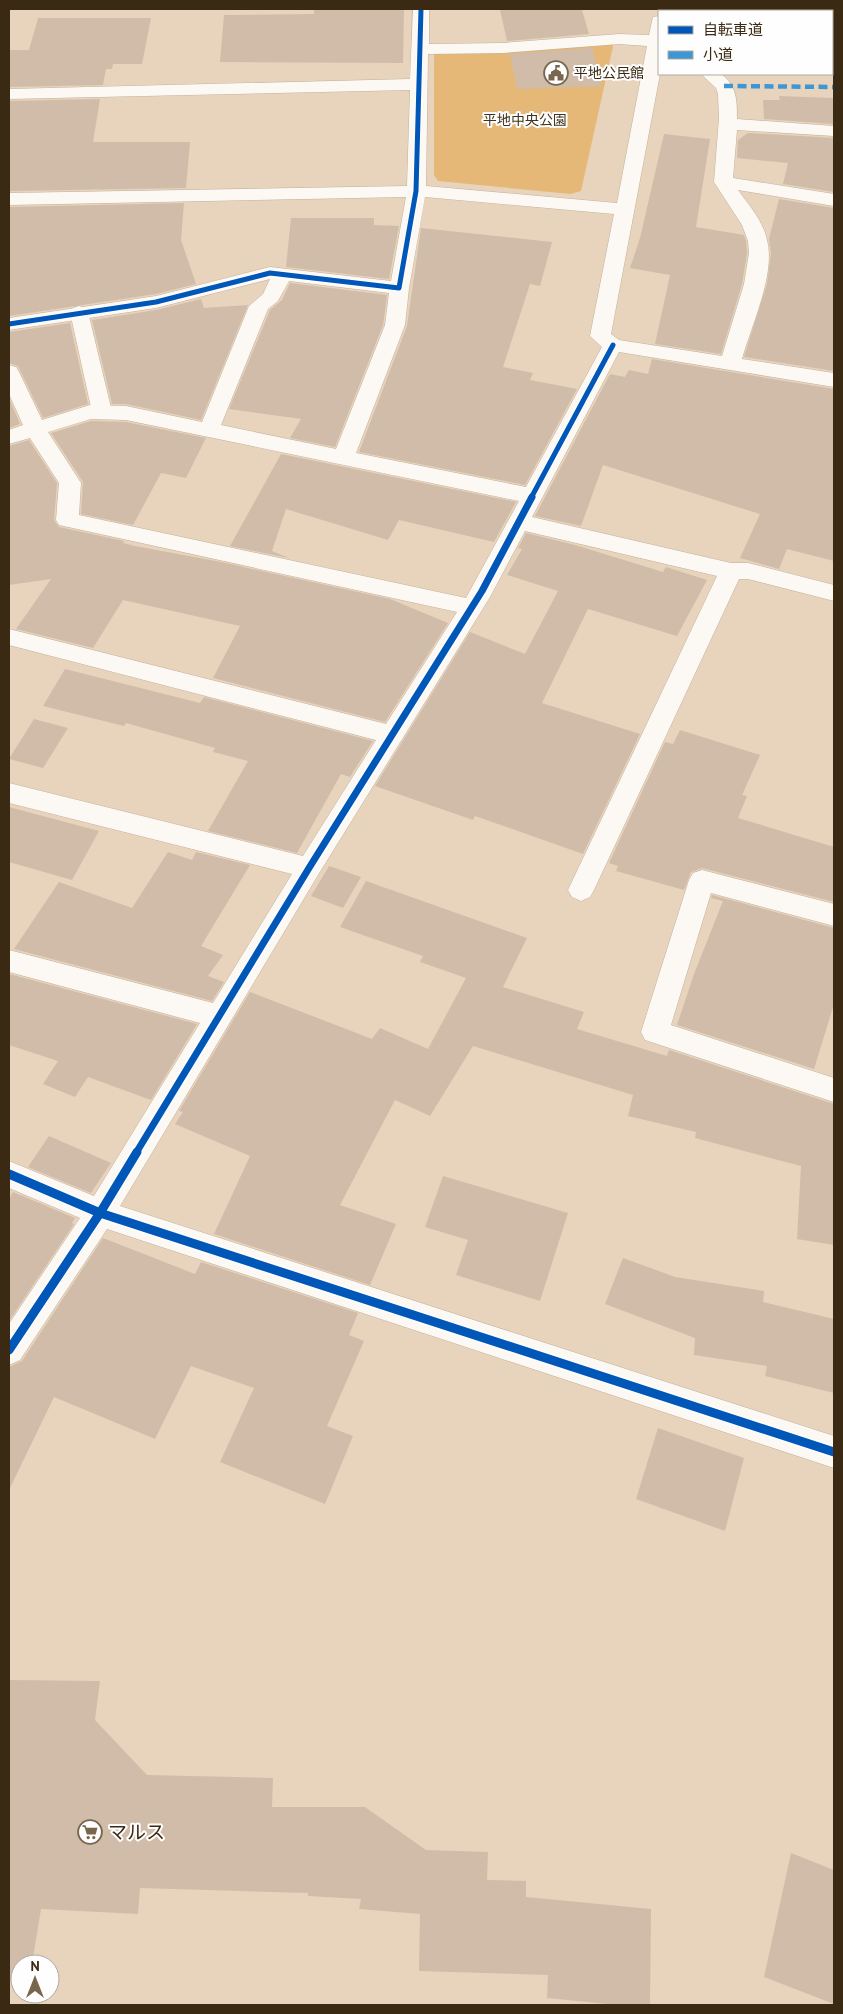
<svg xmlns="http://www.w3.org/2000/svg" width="843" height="2014" font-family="'PT Sans','Noto Sans JP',sans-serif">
<rect width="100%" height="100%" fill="#e8d4bc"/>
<path fill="#e5b878" d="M 614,42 L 581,191 L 570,194 L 438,181 L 434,175 L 434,53 Z"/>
<g fill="#d0bca9">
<path d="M 314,9 L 404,9 L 403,63 L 220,62 L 224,15 L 314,14 Z"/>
<path d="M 500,10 L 582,10 L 589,34 L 507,41 Z"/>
<path d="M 38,18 L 151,18 L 142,64 L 113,64 L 112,69 L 106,69 L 103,85 L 9,87 L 9,50 L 29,50 Z"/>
<path d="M 592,48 L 602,86 L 517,89 L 510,54 Z"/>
<path d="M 779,96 L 834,98 L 834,124 L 764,119 L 763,100 L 780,100 Z"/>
<path d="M 100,99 L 93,142 L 190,142 L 186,188 L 9,191 L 9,101 Z"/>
<path d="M 748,133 L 834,138 L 834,192 L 783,184 L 788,163 L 737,158 L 738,140 Z"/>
<path d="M 664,134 L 710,139 L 696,227 L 744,235 L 746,241 L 747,253 L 742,284 L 721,354 L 655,344 L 670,275 L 630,268 L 640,238 Z"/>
<path d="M 779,199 L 834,208 L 834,371 L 744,357 L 767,284 L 771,254 L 769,239 Z"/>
<path d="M 184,203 L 181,240 L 196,284 L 156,294 L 9,316 L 9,207 Z"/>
<path d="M 291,218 L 374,218 L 374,225 L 399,226 L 389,279 L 286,267 Z"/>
<path d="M 421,228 L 552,242 L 540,286 L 530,284 L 503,367 L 533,373 L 530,380 L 577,389 L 525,485 L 359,452 L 407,326 Z"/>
<path d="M 290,283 L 387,295 L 383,325 L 335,447 L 290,438 L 301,419 L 229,409 L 270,310 L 282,300 Z"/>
<path d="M 201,299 L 204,308 L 248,305 L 201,420 L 126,404 L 112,404 L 92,320 L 156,310 Z"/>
<path d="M 70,323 L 88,404 L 43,418 L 18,366 L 9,363 L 9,332 Z"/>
<path d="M 652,359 L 834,389 L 834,561 L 787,549 L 779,569 L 740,558 L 760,514 L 603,465 L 581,526 L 535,516 L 610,374 L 625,377 L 629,370 L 648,374 Z"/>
<path d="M 9,398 L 20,424 L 9,428 Z"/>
<path d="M 91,421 L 126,422 L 206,438 L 186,478 L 161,473 L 133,525 L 81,514 L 83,482 L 51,433 Z"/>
<path d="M 29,440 L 57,483 L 54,520 L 59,527 L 124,541 L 123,543 L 135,546 L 221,562 L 390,599 L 448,623 L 385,722 L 213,678 L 240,626 L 123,600 L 93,648 L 16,629 L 51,579 L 9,585 L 9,446 Z"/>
<path d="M 281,454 L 516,502 L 494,542 L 399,520 L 388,540 L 286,509 L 272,551 L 289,558 L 230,546 Z"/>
<path d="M 526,533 L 575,545 L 663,572 L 666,567 L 707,580 L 677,636 L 588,609 L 542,703 L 640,734 L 583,854 L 475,816 L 473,820 L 375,786 L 470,632 L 525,654 L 558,591 L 507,575 L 522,549 L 518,548 Z"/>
<path d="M 65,669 L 200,703 L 204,697 L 373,741 L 350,777 L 341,774 L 297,853 L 208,831 L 248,761 L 213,752 L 215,748 L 126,723 L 124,726 L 43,706 Z"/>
<path d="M 34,719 L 68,728 L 43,768 L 9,759 Z"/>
<path d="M 680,730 L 760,755 L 742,795 L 747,796 L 738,818 L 834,847 L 834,902 L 702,868 L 691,872 L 684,890 L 616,871 L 618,866 L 609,863 L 665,742 L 673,744 Z"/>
<path d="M 9,807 L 99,831 L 72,880 L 9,862 Z"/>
<path d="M 168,852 L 192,860 L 196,852 L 250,865 L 201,946 L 223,955 L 208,976 L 224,982 L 212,1001 L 14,949 L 59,882 L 132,908 Z"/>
<path d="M 329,866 L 361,877 L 343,908 L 311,896 Z"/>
<path d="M 366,881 L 527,938 L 503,987 L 584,1012 L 577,1029 L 667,1056 L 669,1050 L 834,1104 L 834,1245 L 797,1239 L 801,1166 L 695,1138 L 696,1132 L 628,1116 L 633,1095 L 473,1046 L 430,1116 L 395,1100 L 340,1205 L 396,1224 L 370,1285 L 214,1234 L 250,1156 L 175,1124 L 183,1112 L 179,1111 L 250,992 L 372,1039 L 380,1028 L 428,1049 L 466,978 L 420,962 L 423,956 L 340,927 Z"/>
<path d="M 712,895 L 834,928 L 834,1004 L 814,1069 L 677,1025 L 694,974 L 723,901 L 711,898 Z"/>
<path d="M 9,974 L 197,1024 L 151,1100 L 88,1077 L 75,1097 L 43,1084 L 58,1061 L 9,1045 Z"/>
<path d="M 49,1136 L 111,1163 L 91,1193 L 28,1167 Z"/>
<path d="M 443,1176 L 568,1213 L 540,1301 L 456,1275 L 468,1240 L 425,1227 Z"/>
<path d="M 13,1192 L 75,1218 L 72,1223 L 74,1224 L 9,1321 L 9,1199 Z"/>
<path d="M 103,1238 L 195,1274 L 201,1262 L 358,1313 L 349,1335 L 364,1341 L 327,1426 L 353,1436 L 325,1504 L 220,1462 L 254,1388 L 191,1366 L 155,1439 L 54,1397 L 9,1490 L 9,1367 L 22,1361 Z"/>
<path d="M 623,1258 L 675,1277 L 764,1291 L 763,1302 L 834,1319 L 834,1393 L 765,1376 L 767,1366 L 694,1355 L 695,1338 L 605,1304 Z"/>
<path d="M 658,1428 L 744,1458 L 725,1531 L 636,1499 Z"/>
<path d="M 9,1680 L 100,1681 L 95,1720 L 147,1775 L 273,1778 L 272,1807 L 365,1807 L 426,1850 L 488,1852 L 487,1880 L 526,1881 L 526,1897 L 651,1909 L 650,2005 L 617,2005 L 547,1998 L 548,1975 L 419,1971 L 420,1914 L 359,1909 L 361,1899 L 308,1896 L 308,1893 L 140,1888 L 138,1914 L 41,1909 L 32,1964 L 20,1964 L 20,1981 L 9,1980 Z"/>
<path d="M 791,1853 L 834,1870 L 834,2004 L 764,1977 Z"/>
</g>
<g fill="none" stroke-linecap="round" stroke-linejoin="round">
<g stroke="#c2b19c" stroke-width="1">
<path id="lane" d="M 79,306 L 85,308 L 88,312 L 112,412 L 109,416 L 102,418 L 95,416 L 92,412 L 70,312 L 73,308 Z"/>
</g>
<g stroke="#c2b19c" stroke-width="1">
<g id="street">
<path d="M 413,9 L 429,9 L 429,44 L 503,43 L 619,34 L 649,35 L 653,17 L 659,16 L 660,74 L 611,334 L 619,340 L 722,356 L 744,284 L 749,253 L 748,241 L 742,225 L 714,182 L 719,118 L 718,94 L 716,88 L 701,74 L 721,74 C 737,86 737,100 737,119 L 834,126 L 834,136 L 737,130 L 733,178 L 834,194 L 834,206 L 738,190 C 749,205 763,221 767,240 C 776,274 751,326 742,359 L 834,373 L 834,387 L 619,352 L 532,517 L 731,563 L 748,563 L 834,585 L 834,601 L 748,579 L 739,579 L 594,890 L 590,897 L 581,901 L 572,897 L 568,890 L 717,576 L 525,531 L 490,597 L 318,875 L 120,1206 L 834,1436 L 834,1468 L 107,1229 L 20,1360 L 9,1365 L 9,1324 L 80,1218 L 9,1188 L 9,1161 L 94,1196 L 200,1023 L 9,972 L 9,950 L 213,1003 L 292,874 L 9,803 L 9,783 L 303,856 L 376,740 L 9,645 L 9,629 L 386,724 L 457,612 L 59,525 L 56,520 L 59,483 L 30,438 L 9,444 L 9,430 L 23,425 L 9,394 L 9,365 L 16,367 L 19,372 L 42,420 L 90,405 L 126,406 L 202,422 L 249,306 L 263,294 L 270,279 L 156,308 L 9,330 L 9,318 L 156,296 L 270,267 L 391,281 L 406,197 L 9,205 L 9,193 L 407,186 L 410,90 L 9,99 L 9,89 L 410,79 ZM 619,44 L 647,46 L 617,203 L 426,186 L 428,54 L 503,53 ZM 425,197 L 614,214 L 590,336 L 602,347 L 526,487 L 356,453 L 405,325 L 409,288 ZM 289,281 L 389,293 L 385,325 L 336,449 L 221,425 L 268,309 L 278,301 ZM 91,419 L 126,420 L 519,501 L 466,598 L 79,515 L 81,483 L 48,432 Z"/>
<rect x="832" y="40" width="2" height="11"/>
<path d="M 702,870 L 834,904 L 834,926 L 711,893 L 671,1025 L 834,1078 L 834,1102 L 645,1040 L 641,1032 L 689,880 L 693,873 Z"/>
</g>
</g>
<use href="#lane" fill="#fcf9f5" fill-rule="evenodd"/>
<use href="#street" fill="#fcf9f5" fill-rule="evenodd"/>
<path stroke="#3e96d3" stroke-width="4.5" stroke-dasharray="9 4.5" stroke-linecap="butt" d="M 724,86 L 834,87"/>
<g stroke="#fefefe" stroke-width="7">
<g id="cycleway-far2">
<path d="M 9,324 L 156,302 L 270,273 L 399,288 L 416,191 L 421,9"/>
<path d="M 531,498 L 613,345"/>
</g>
</g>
<g stroke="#fefefe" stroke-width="10">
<path id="cycleway-far1" d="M 136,1153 L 309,868 L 482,591 L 532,497"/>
</g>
<g stroke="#fefefe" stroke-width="12">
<g id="cycleway">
<path d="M 9,1174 L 100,1213 L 834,1452"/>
<path d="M 9,1350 L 100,1213 L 137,1152"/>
</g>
</g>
<use href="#cycleway-far2" stroke="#0057b8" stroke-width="5"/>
<use href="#cycleway-far1" stroke="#0057b8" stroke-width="7"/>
<use href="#cycleway" stroke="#0057b8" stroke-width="9"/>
</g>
<defs>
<g id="civic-ring" transform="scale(1.25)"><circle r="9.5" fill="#fefefe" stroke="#78664e" stroke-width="1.5"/><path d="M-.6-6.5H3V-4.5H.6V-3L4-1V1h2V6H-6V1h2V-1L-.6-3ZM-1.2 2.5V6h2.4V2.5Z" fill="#78664e"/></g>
<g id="supermarket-ring" transform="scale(1.25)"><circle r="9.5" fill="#fefefe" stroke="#78664e" stroke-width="1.5"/><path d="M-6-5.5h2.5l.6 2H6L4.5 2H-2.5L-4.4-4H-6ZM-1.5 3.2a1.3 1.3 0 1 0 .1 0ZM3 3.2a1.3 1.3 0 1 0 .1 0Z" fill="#78664e"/></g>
</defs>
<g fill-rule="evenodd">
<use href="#civic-ring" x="556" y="73"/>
<use href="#supermarket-ring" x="90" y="1832"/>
</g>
<g text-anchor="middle" stroke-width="4" stroke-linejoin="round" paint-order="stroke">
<g font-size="14" fill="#3b2a13" stroke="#fefefe" text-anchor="start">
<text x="574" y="78">平地公民館</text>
</g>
<g font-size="14" fill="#43331e" stroke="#fefefe">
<text x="525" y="125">平地中央公園</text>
</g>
<g font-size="19" fill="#3b2a13" stroke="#fefefe" text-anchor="start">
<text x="108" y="1839">マルス</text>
</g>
</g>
<rect width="843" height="2014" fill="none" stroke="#3b2a13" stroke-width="20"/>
<rect x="658" y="10" width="175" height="65" fill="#fefefe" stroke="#b0a9a0"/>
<rect x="668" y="26" width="25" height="8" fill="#0057b8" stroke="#b0a9a0"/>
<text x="703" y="35" font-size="15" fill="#3b2a13">自転車道</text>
<rect x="668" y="51" width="25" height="8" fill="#3e96d3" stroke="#b0a9a0"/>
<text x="703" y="60" font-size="15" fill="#3b2a13">小道</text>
<g transform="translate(35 1979)"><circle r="24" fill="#fefefe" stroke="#b0a9a0"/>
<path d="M0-4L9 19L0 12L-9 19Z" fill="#78664e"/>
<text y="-8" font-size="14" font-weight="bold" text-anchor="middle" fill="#3b2a13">N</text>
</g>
</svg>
